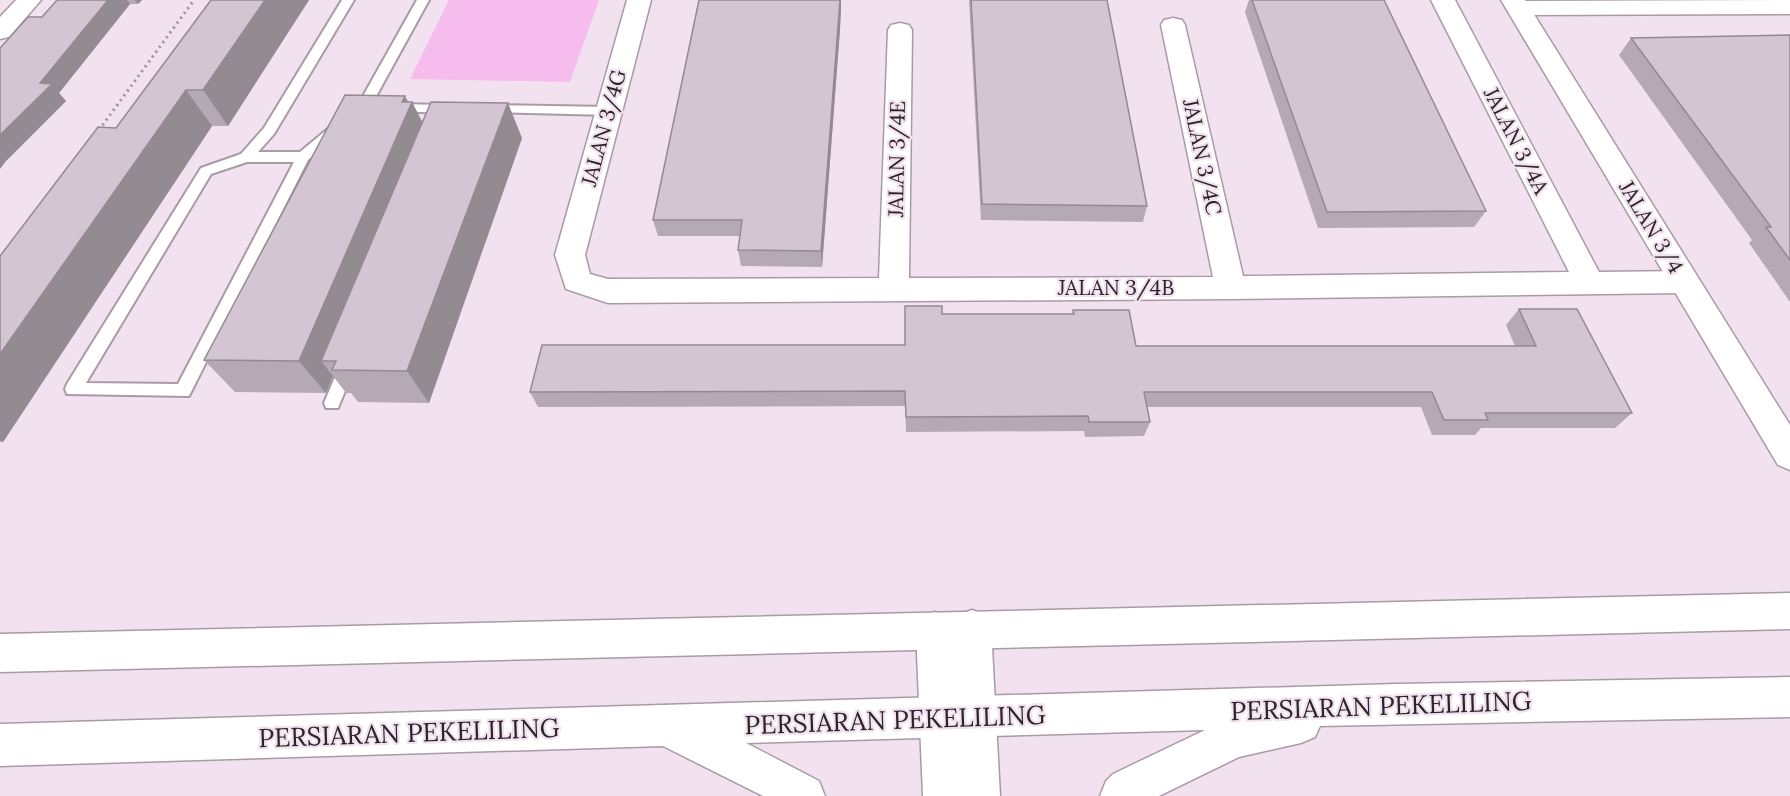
<svg xmlns="http://www.w3.org/2000/svg" width="1790" height="796" font-family="Lora,serif">
<rect width="100%" height="100%" fill="#f2e2ef"/>
<path fill="#f6bced" d="M 449,0 L 599,0 L 570,82 L 410,79 Z"/>
<g fill="none" stroke-linecap="round" stroke-linejoin="round">
<g stroke="#a99aa6" stroke-width="4">
<g id="service">
<path d="M 342,0 L 354,0 L 274,134 L 258,152 L 300,152 L 330,127 L 335,126 L 342,130 L 308,160 L 189,396 L 67,394 L 65,389 L 67,384 L 201,168 L 241,154 L 264,128 ZM 247,162 L 294,162 L 178,384 L 86,383 L 211,174 Z"/>
<path d="M 417,0 L 429,0 L 368,111 L 363,115 L 353,115 L 351,112 L 358,105 Z"/>
<path d="M 394,104 L 449,105 L 456,109 L 449,113 L 389,111 L 389,105 Z"/>
<path d="M 490,105 L 609,107 L 616,111 L 609,115 L 485,112 L 485,106 Z"/>
<path d="M 348,359 L 354,360 L 356,365 L 340,403 L 338,408 L 326,408 L 324,403 L 340,365 L 342,360 Z"/>
</g>
</g>
<g stroke="#a99aa6" stroke-width="3">
<g id="minor">
<path d="M 16,0 L 41,0 L 9,37 L 0,39 L 0,17 Z"/>
<path d="M 627,0 L 651,0 L 585,255 L 590,274 L 608,279 L 879,278 L 888,30 L 891,25 L 900,23 L 909,25 L 912,30 L 909,278 L 1213,277 L 1161,25 L 1164,20 L 1173,18 L 1182,20 L 1185,25 L 1243,276 L 1569,272 L 1431,0 L 1455,0 L 1599,272 L 1684,271 L 1695,274 L 1699,282 L 1695,290 L 1684,293 L 1231,299 L 608,303 L 566,289 L 555,255 Z"/>
<path d="M 1790,0 L 1790,14 L 1519,15 L 1511,13 L 1507,8 L 1511,3 L 1519,1 Z"/>
</g>
</g>
<g stroke="#a99aa6" stroke-width="3">
<g id="tertiary">
<path d="M 1501,0 L 1525,0 L 1790,425 L 1790,470 L 1778,465 Z"/>
<path d="M 972,610 L 986,615 L 991,628 L 1000,796 L 923,796 L 916,630 L 921,617 L 935,612 L 949,617 L 953,627 L 958,615 Z"/>
</g>
</g>
<g stroke="#a99aa6" stroke-width="3">
<g id="secondary">
<path d="M 1790,593 L 1790,629 L 0,672 L 0,634 Z"/>
<path d="M 1790,677 L 1790,717 L 1320,726 L 1315,737 L 1301,743 L 1239,757 L 1159,796 L 1100,796 L 1106,781 L 1113,774 L 1205,730 L 746,743 L 819,781 L 825,796 L 763,796 L 663,746 L 0,766 L 0,724 L 1397,684 Z"/>
</g>
</g>
<path stroke="#9d919b" stroke-width="3" stroke-dasharray="2 4" stroke-linecap="butt" d="M 99,130 L 194,0"/>
<use href="#service" fill="#fff" fill-rule="evenodd"/>
<use href="#minor" fill="#fff" fill-rule="evenodd"/>
<use href="#tertiary" fill="#fff" fill-rule="evenodd"/>
<use href="#secondary" fill="#fff" fill-rule="evenodd"/>
</g>
<g fill="#b5a9b4">
<path d="M 57,0 L 142,0 L 138,4 L 130,4 L 59,93 L 66,101 L 6,161 L 42,17 Z"/>
<path d="M 211,0 L 309,0 L 228,126 L 212,126 L 3,442 L 0,442 L 0,256 L 116,128 Z"/>
<path d="M 699,0 L 841,0 L 840,29 L 822,267 L 741,266 L 738,250 L 740,236 L 658,236 L 653,220 Z"/>
<path d="M 969,0 L 1107,0 L 1147,206 L 1143,222 L 981,220 Z"/>
<path d="M 1249,0 L 1252,0 L 1486,211 L 1474,227 L 1318,228 L 1245,12 Z"/>
<path d="M 1790,35 L 1790,302 L 1749,243 L 1752,240 L 1619,55 L 1631,38 Z"/>
<path d="M 405,96 L 408,102 L 412,102 L 422,122 L 522,138 L 429,403 L 358,402 L 351,393 L 346,393 L 333,376 L 326,393 L 235,392 L 204,360 Z"/>
<path d="M 1519,309 L 1632,413 L 1615,428 L 1481,428 L 1475,435 L 1432,435 L 1421,407 L 1147,407 L 1150,422 L 1144,436 L 1085,437 L 1084,431 L 906,432 L 905,406 L 538,407 L 530,392 L 905,345 L 942,314 L 1072,314 L 1073,310 L 1136,346 L 1515,346 L 1506,325 Z"/>
</g>
<g fill="#948a92">
<path d="M 108,0 L 127,0 L 130,4 L 59,93 L 66,101 L 6,161 L 0,169 L 0,135 L 40,83 Z"/>
<path d="M 135,0 L 142,0 L 138,4 Z"/>
<path d="M 265,0 L 309,0 L 228,126 L 203,90 Z"/>
<path d="M 840,0 L 841,0 L 841,9 L 840,29 L 822,267 L 821,251 Z"/>
<path d="M 186,90 L 212,126 L 3,442 L 0,440 L 0,354 Z"/>
<path d="M 405,96 L 410,106 L 412,102 L 430,137 L 336,361 L 321,361 L 333,376 L 326,393 L 299,361 Z"/>
<path d="M 508,103 L 522,138 L 429,403 L 407,371 Z"/>
</g>
<g fill="#d3c5d1" stroke="#948a92" stroke-width="1.5">
<path d="M 57,0 L 108,0 L 40,83 L 52,84 L 0,135 L 0,48 L 28,17 L 42,17 Z"/>
<path d="M 211,0 L 265,0 L 203,90 L 186,90 L 0,354 L 0,256 L 98,127 L 116,128 Z"/>
<path d="M 699,0 L 840,0 L 821,251 L 738,250 L 742,220 L 653,220 Z"/>
<path d="M 971,0 L 1107,0 L 1147,206 L 982,204 Z"/>
<path d="M 1252,0 L 1384,0 L 1486,211 L 1327,212 Z"/>
<path d="M 1790,35 L 1790,260 L 1766,227 L 1771,227 L 1631,38 Z"/>
<path d="M 345,95 L 405,96 L 402,102 L 412,102 L 299,361 L 204,360 Z"/>
<path d="M 431,102 L 508,103 L 407,371 L 332,370 L 336,361 L 321,361 Z"/>
<path d="M 905,306 L 942,306 L 942,314 L 1074,314 L 1073,310 L 1129,310 L 1136,346 L 1536,346 L 1519,309 L 1577,309 L 1632,413 L 1485,413 L 1488,420 L 1444,420 L 1432,392 L 1144,392 L 1150,422 L 1089,422 L 1088,416 L 906,417 L 905,391 L 530,392 L 542,345 L 905,345 Z"/>
</g>
<g text-anchor="middle" stroke-width="4.5" stroke-linejoin="round" paint-order="stroke">
<g font-size="21" fill="#2a2529" stroke="#f2e2ef">
<text transform="translate(604 128) rotate(-75)" y="7">JALAN 3/4G</text>
<text transform="translate(1516 141) rotate(63)" y="7">JALAN 3/4A</text>
<text transform="translate(1202 157) rotate(78)" y="7">JALAN 3/4C</text>
<text transform="translate(897 159) rotate(-89)" y="7">JALAN 3/4E</text>
<text transform="translate(1651 227) rotate(59)" y="7">JALAN 3/4</text>
<text x="1116" y="295">JALAN 3/4B</text>
</g>
<g font-size="26" fill="#2a2529" stroke="#f2e2ef">
<text transform="translate(1381 706) rotate(-2)" y="9">PERSIARAN PEKELILING</text>
<text transform="translate(895 720) rotate(-2)" y="9">PERSIARAN PEKELILING</text>
<text transform="translate(409 733) rotate(-2)" y="9">PERSIARAN PEKELILING</text>
</g>
</g>
</svg>
